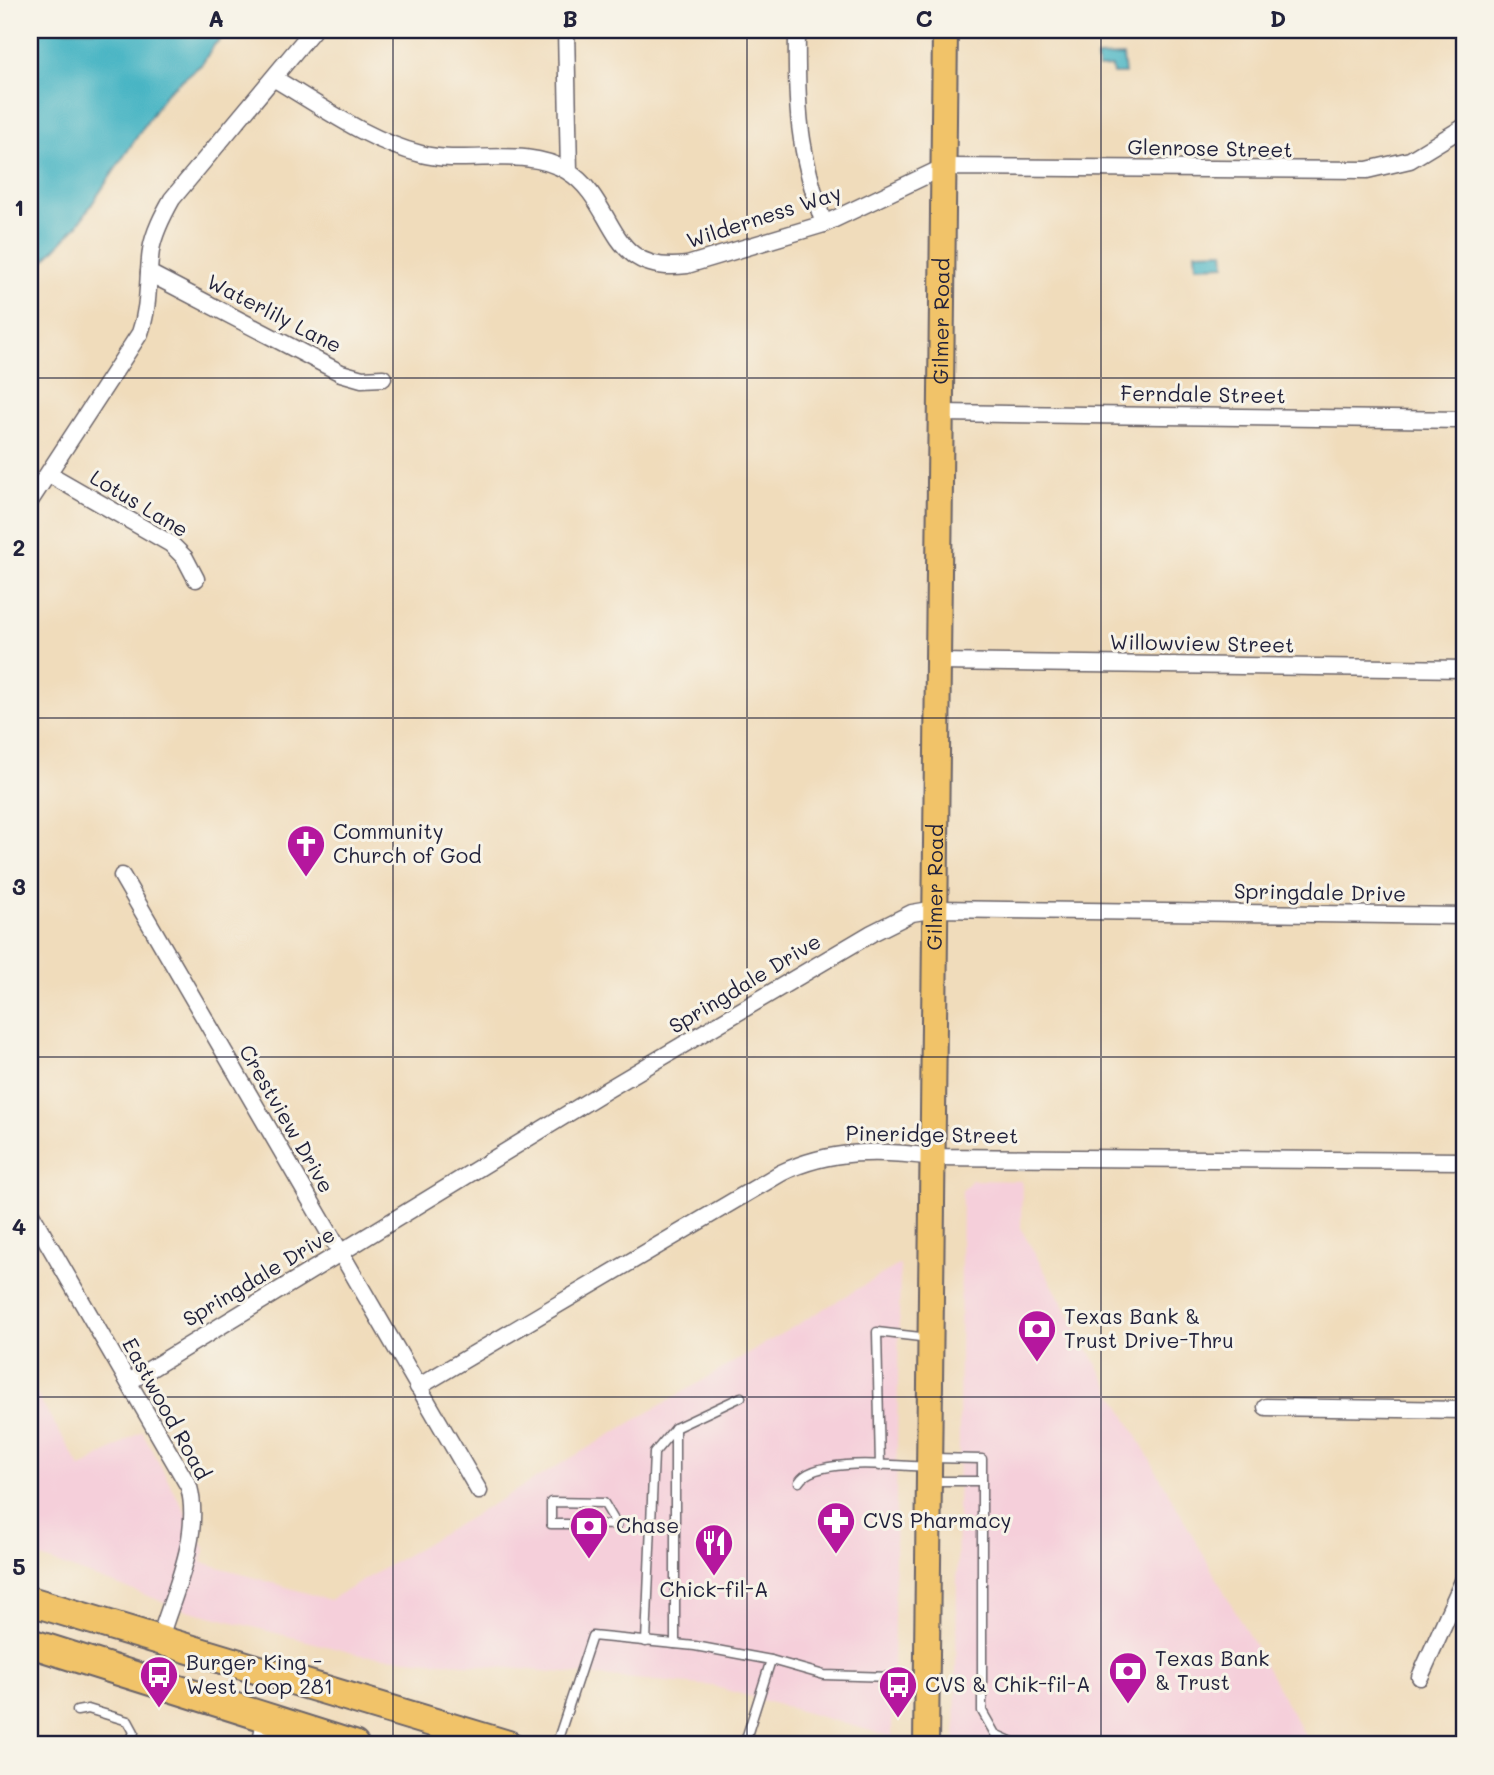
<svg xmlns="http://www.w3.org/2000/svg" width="1494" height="1775" font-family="Mali,sans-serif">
<rect width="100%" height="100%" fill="#f7f3e8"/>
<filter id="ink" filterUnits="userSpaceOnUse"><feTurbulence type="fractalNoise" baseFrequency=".0143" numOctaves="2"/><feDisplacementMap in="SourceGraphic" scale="14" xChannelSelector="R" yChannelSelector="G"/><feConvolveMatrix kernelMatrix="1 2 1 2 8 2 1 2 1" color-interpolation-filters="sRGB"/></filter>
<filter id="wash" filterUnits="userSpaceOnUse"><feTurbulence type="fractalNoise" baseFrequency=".00686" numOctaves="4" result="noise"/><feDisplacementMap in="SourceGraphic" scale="28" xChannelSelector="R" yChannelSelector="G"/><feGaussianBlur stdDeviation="1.57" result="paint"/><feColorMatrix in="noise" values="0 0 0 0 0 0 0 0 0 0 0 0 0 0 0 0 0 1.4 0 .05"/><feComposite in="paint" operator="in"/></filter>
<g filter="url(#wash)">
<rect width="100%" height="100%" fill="#f0dcbb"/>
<g fill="#f5cfda">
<path d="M 972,1180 L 1022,1181 L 1021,1229 L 1310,1745 L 955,1745 L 962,1190 Z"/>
<path d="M 900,1264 L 892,1737 L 712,1686 L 361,1655 L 187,1610 L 30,1554 L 30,1383 L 81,1468 L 142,1431 L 205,1549 L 202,1562 L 330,1600 Z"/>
</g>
<g fill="#48b5c4" stroke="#356c80" stroke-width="2">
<path d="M 30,30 L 231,30 L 214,45 L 202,64 L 167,92 L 77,226 L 30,275 Z"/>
<path d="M 1123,56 L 1125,74 L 1113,74 L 1112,67 L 1098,68 L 1097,57 Z"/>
<path d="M 1224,251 L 1225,265 L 1196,266 L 1195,252 Z"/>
</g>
</g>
<g filter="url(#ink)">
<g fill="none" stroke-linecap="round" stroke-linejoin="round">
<g stroke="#6a6368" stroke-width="11">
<g id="lane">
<path d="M 675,1428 L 675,1644"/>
<path d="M 933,1458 L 982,1459 L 982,1711 L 995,1734 L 1019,1745"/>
<path d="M 880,1466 L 877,1332 L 929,1338"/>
<path d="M 933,1481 L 982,1481"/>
<path d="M 799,1482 C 814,1456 898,1466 927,1467"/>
<path d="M 568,1524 L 551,1524 L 551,1502 L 604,1503 L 617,1525"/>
<path d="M 581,1524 L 617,1525"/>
<path d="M 646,1642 L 654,1453 L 675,1428 L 741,1397"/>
<path d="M 77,1711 L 88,1709 L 128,1721 L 134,1732 L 129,1745"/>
<path d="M 556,1745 L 592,1636 L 695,1646 L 771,1660 L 824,1675 L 925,1678"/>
<path d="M 744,1745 L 771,1660"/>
</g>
</g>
<g stroke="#6a6368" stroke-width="19">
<g id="street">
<path d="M 566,30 L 569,172"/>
<path d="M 797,30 C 796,108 798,149 824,224"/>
<path d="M 275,79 C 321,106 368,141 421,154 C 467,166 525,145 567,171 C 618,202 605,276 687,265 L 824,224 L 944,167 L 1367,170 L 1410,160 L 1464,127"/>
<path d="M 149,273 L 341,373 L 362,379 L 383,378"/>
<path d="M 942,413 L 1464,420"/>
<path d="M 49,474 L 171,544 L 185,558 L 196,579"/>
<path d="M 30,501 L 140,333 C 150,305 147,279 151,250 C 154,232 163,215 172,199 L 313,30"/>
<path d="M 939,662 L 1464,669"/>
<path d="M 122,876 L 479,1491"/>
<path d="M 30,1212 L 189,1487 C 202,1536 173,1594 159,1641"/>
<path d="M 129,1382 L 605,1091 L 872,933 L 912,913 L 936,909 L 1464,916"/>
<path d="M 418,1387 L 781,1173 C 830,1149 880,1150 934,1157 L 1464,1161"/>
<path d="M 1266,1407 L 1464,1410"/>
<path d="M 1420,1677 L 1464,1579"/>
<path d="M 260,1745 L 266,1717"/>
</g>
</g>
<g stroke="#6a6368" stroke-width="28">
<g id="primary">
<path id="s1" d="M 926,1745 L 945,30"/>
</g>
</g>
<g stroke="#6a6368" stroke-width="32">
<g id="highway">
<path d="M 30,1601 L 508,1745"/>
<path d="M 30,1643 L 354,1745"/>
</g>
</g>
<use href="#lane" stroke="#fff" stroke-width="8"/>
<use href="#street" stroke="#fff" stroke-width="16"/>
<use href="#primary" stroke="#f1c369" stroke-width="24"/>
<use href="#highway" stroke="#f1c369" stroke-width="28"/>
</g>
</g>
<path fill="none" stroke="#22223b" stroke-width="2" stroke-opacity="0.55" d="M 393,30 L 393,1745M 747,30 L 747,1745M 1101,30 L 1101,1745M 30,378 L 1464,378M 30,718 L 1464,718M 30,1057 L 1464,1057M 30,1397 L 1464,1397"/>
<defs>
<g id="church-pin" transform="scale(2.0125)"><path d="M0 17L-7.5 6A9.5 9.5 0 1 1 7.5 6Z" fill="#b5179e" stroke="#f7f3e8"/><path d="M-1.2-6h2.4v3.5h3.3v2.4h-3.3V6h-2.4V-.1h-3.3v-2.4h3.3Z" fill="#fff"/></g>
<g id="bank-pin" transform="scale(2.0125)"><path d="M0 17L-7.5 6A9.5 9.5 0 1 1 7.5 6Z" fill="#b5179e" stroke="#f7f3e8"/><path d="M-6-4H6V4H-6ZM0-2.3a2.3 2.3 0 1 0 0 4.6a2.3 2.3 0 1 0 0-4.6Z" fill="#fff"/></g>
<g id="pharmacy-pin" transform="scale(2.0125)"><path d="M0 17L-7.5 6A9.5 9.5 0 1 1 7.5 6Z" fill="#b5179e" stroke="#f7f3e8"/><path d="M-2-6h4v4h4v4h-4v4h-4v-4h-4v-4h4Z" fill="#fff"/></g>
<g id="restaurant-pin" transform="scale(2.0125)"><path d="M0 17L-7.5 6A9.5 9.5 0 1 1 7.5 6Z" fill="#b5179e" stroke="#f7f3e8"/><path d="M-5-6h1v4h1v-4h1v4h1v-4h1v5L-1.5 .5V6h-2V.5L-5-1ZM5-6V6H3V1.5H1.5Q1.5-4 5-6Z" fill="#fff"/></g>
<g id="bus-pin" transform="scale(2.0125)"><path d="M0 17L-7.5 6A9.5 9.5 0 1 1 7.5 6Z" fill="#b5179e" stroke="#f7f3e8"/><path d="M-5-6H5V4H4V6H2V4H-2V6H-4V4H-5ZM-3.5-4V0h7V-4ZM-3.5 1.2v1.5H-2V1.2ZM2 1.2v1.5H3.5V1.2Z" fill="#fff"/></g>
</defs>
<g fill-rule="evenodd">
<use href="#church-pin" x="306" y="844"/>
<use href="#bank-pin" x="1037" y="1329"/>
<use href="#pharmacy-pin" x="836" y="1521"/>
<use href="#bank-pin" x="589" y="1526"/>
<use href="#restaurant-pin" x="714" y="1543"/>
<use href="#bank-pin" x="1128" y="1671"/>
<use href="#bus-pin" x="159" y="1675"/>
<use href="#bus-pin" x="898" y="1685"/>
</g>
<g text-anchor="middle" stroke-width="6" stroke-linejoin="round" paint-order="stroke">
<g font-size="21" fill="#22223b" stroke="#f7f3e8">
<text transform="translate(1210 149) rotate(1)" y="7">Glenrose Street</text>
<text transform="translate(764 217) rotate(-18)" y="7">Wilderness Way</text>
<text transform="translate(274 314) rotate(27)" y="7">Waterlily Lane</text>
<text dy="7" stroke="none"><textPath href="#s1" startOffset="1424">Gilmer Road</textPath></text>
<text transform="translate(1203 395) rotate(1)" y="7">Ferndale Street</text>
<text transform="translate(139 504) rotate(31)" y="7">Lotus Lane</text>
<text transform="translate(1202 644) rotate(1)" y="7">Willowview Street</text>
<text dy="7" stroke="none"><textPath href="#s1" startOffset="858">Gilmer Road</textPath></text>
<text transform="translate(1320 893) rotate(1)" y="7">Springdale Drive</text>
<text transform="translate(745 984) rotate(-31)" y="7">Springdale Drive</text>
<text transform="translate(286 1119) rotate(60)" y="7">Crestview Drive</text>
<text transform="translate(932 1135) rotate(1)" y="7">Pineridge Street</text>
<text transform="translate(259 1277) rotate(-31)" y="7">Springdale Drive</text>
<text transform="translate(166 1409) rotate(61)" y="7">Eastwood Road</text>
</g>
<g font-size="21" fill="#22223b" stroke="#f7f3e8" text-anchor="start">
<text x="333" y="839">Community<tspan x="333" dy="24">Church of God</tspan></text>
<text x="1064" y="1324">Texas Bank &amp;<tspan x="1064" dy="24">Trust Drive-Thru</tspan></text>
<text x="863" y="1528">CVS Pharmacy</text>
<text x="616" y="1533">Chase</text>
<text x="714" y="1597" text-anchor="middle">Chick-fil-A</text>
<text x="1155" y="1666">Texas Bank<tspan x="1155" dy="24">&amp; Trust</tspan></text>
<text x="186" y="1670">Burger King -<tspan x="186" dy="24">West Loop 281</tspan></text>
<text x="925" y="1692">CVS &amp; Chik-fil-A</text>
</g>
</g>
<rect width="1494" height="1775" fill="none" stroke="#f7f3e8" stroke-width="77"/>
<rect x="38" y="38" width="1418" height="1698" fill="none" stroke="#22223b" stroke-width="2.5"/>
<g font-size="23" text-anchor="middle" font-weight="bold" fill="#22223b">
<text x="216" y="27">A</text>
<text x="570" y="27">B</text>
<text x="924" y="27">C</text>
<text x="1278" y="27">D</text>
<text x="19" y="216">1</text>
<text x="19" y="556">2</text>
<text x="19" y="895">3</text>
<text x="19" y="1235">4</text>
<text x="19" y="1575">5</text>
</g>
</svg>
